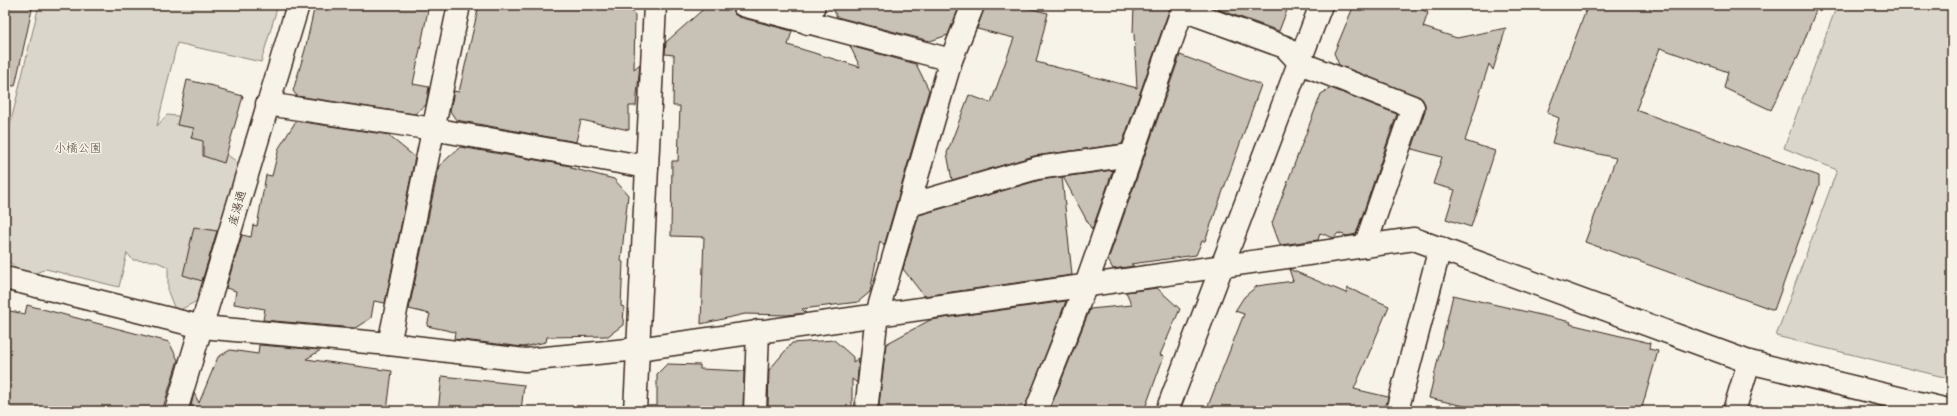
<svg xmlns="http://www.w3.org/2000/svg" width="1957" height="416" font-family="Mali,'Klee One',sans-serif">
<rect width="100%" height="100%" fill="#f7f3e8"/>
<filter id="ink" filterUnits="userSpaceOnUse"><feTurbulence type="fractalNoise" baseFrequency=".025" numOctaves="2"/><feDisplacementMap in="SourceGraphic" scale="8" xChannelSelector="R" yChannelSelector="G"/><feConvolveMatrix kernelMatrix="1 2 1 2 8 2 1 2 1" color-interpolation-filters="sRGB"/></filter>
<g filter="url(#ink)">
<g fill="#dbd6cb" stroke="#8b8074">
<path d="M 39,5 L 278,5 L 261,62 L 177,43 L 157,126 L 167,115 L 187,117 L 219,149 L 240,164 L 238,207 L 204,252 L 206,275 L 199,300 L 176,312 L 168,292 L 168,267 L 155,261 L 133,260 L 127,253 L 119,287 L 46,269 L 28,276 L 5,259 L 5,146 Z"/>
<path d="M 1837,5 L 1952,5 L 1952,379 L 1776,336 L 1837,170 L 1784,148 Z"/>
</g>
<g fill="#c8c1b6" stroke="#3b2a1e">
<path d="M 5,5 L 33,5 L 15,86 L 5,85 Z"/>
<path d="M 315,5 L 429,5 L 413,84 L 429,87 L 426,105 L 415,114 L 297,96 L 293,91 L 305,50 Z"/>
<path d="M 479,5 L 627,5 L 635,15 L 634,69 L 640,64 L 636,106 L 629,106 L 629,130 L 581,120 L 576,142 L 456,120 L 450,111 L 454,91 L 459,92 Z"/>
<path d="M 708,5 L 731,5 L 734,14 L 739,17 L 792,31 L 788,45 L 860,67 L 850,46 L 916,64 L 929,90 L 884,246 L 880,241 L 870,292 L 858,302 L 802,309 L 806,313 L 787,315 L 745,314 L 701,324 L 704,237 L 671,236 L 672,161 L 678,161 L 680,106 L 673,106 L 674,55 L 665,54 L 666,42 Z"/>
<path d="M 831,5 L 960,5 L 948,35 L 930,41 L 837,17 Z"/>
<path d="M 985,5 L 1016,5 L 1048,13 L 1036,62 L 1137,88 L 1134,34 L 1133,33 L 1134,5 L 1171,5 L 1122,144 L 1034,156 L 952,180 L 947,153 L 969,95 L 991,103 L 1014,38 L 977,29 Z"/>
<path d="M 1206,5 L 1289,5 L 1279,31 Z"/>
<path d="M 1354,5 L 1415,5 L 1428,13 L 1423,27 L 1457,38 L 1506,28 L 1493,70 L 1489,64 L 1465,141 L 1495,151 L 1471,227 L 1446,219 L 1455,190 L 1433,184 L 1442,157 L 1412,149 L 1425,111 L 1425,104 L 1422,99 L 1339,65 L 1334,53 Z"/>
<path d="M 1588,5 L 1818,5 L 1799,54 L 1771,110 L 1724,88 L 1728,72 L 1660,48 L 1636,110 L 1819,176 L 1819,185 L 1774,310 L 1585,242 L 1616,158 L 1552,143 L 1559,118 L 1547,113 Z"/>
<path d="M 1180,55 L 1261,85 L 1205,241 L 1202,241 L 1196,255 L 1131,264 L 1134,266 L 1113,269 L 1108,260 Z"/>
<path d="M 187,80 L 218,87 L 217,89 L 243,96 L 224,163 L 203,156 L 203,141 L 191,138 L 194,128 L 177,125 Z"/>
<path d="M 1331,88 L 1397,114 L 1356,234 L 1347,236 L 1338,233 L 1334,238 L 1320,233 L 1318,240 L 1280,245 L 1272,223 L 1321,94 Z"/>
<path d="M 296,121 L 390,135 L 389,136 L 415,157 L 385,303 L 374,301 L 371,318 L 355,328 L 263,320 L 265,309 L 234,304 L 236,291 L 226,288 L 242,235 L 251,237 L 253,225 L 257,226 L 266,175 L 272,176 L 279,148 Z"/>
<path d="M 460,147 L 571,166 L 571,168 L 614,179 L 628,195 L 621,261 L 623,262 L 621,306 L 624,307 L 623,325 L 608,336 L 547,337 L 546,342 L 523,347 L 454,339 L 455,332 L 427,326 L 430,314 L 409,309 L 439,166 Z"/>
<path d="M 1113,170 L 1092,230 L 1063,177 Z"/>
<path d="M 1062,177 L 1072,275 L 924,296 L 903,269 L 919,215 L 1040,180 Z"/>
<path d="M 194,227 L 217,231 L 202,281 L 183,275 Z"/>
<path d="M 1289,269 L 1346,293 L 1348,288 L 1389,306 L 1354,389 L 1388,397 L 1385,411 L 1206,411 L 1244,314 L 1235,311 L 1244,297 L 1257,286 L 1293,281 Z"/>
<path d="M 1157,288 L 1180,309 L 1160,355 L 1164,356 L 1144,411 L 1049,411 L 1090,309 L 1132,305 L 1126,292 Z"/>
<path d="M 1453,295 L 1571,322 L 1570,324 L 1650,343 L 1649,349 L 1658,351 L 1641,411 L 1486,411 L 1429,398 Z"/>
<path d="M 1066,301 L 1024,411 L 886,411 L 879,405 L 886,344 L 930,320 Z"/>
<path d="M 27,305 L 169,342 L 178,360 L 162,411 L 5,411 L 5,310 L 25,314 Z"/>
<path d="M 834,340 L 853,357 L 853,362 L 859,358 L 857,383 L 852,379 L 852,411 L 768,411 L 769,370 L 792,343 Z"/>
<path d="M 259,345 L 321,350 L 306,359 L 392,371 L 387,411 L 195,411 L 197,408 L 191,406 L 194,393 L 199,403 L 218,357 L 230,350 L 258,354 Z"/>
<path d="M 667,364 L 700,365 L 700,369 L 744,371 L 743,411 L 657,411 L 657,374 Z"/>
<path d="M 442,376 L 524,385 L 521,411 L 438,411 Z"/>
</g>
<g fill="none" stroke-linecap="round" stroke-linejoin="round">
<g stroke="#3b2a1e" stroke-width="25">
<g id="minor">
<path d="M 1183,10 L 1285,47 L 1300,63 L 1413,107 L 1365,246"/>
<path d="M 808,23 L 814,5"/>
<path d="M 267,104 L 427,128 L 647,167"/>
<path d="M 910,205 L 1037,168 L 1131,155"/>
<path d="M 5,278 L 202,327 L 389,344 L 525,360 L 638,349 L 1414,239 L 1749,362 L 1952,411"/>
<path d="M 755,411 L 758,331"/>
<path d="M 866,411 L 877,314 L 951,60 L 973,5"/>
<path d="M 1036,411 L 1086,285 L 1184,5"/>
<path d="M 1734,411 L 1749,362"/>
</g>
</g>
<g stroke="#3b2a1e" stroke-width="25">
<g id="tertiary">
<path d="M 743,5 L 951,60"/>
<path d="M 389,344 L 459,5"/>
<path d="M 176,411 L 298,5"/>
<path d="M 635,411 L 655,5"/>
<path d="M 1167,411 L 1321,5"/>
<path d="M 1397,411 L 1440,248"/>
</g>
</g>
<use href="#minor" stroke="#f7f3e8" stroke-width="22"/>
<use href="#tertiary" stroke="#f7f3e8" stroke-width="22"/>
</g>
</g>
<g text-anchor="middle" stroke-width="3" stroke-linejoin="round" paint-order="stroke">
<g font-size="12" fill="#5b4c41" stroke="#f7f3e8">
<text x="78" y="152">小橋公園</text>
</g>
<g font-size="12" fill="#3b2a1e" stroke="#f7f3e8">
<text transform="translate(237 208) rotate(-74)" y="4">産湯通</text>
</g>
</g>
<rect width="1957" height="416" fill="none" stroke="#f7f3e8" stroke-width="20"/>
<rect x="10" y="10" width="1937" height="396" fill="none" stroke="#3b2a1e" stroke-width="1.5" filter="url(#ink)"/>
</svg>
